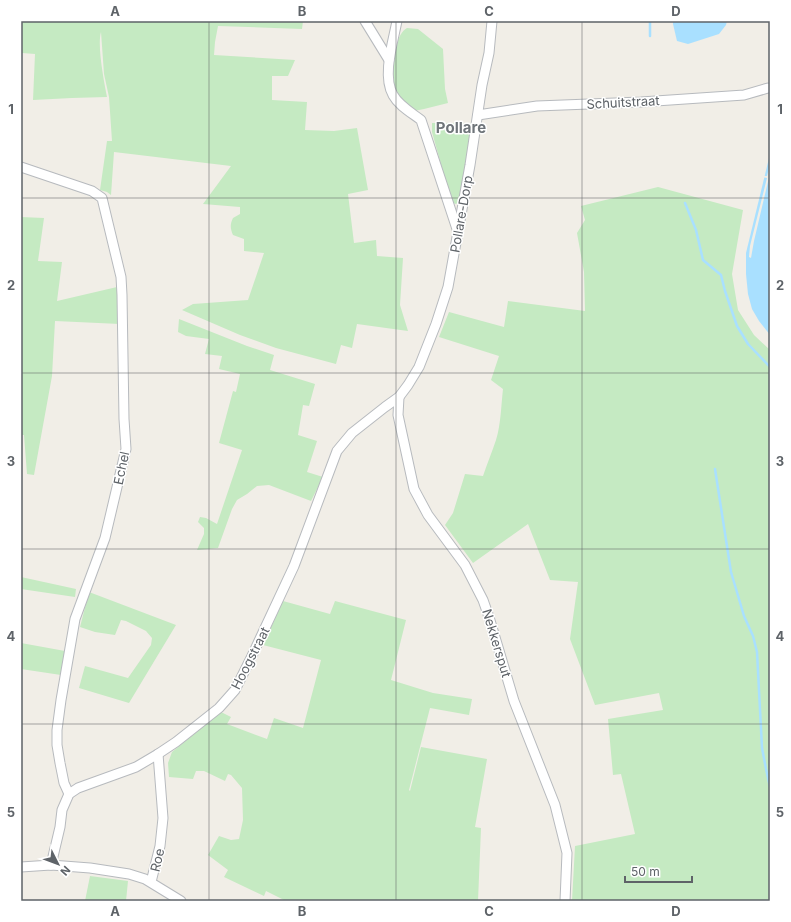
<svg xmlns="http://www.w3.org/2000/svg" width="791" height="922" font-family="Inter,sans-serif">
<rect width="100%" height="100%" fill="#f1eee7"/>
<g fill="#c5eac2">
<path d="M 21,21 L 303,21 L 302,29 L 218,26 L 215,42 L 214,55 L 295,60 L 288,76 L 272,76 L 272,100 L 307,102 L 305,130 L 334,131 L 357,128 L 368,190 L 348,194 L 354,243 L 376,240 L 377,256 L 403,258 L 400,305 L 408,331 L 357,324 L 352,348 L 341,345 L 336,364 L 276,348 L 240,335 L 182,310 L 193,304 L 248,300 L 264,253 L 244,251 L 244,239 L 233,235 C 230,228 230,224 233,218 L 240,214 L 240,207 L 203,204 L 231,166 L 114,152 L 111,195 L 107,192 L 100,190 L 107,141 L 112,141 L 109,97 L 104,74 L 101,32 C 97,46 104,81 107,97 L 72,98 L 33,100 L 35,54 L 22,53 Z"/>
<path d="M 407,28 L 418,29 L 443,49 L 445,89 L 448,103 L 424,109 L 414,111 L 394,91 C 393,84 392,76 392,69 C 392,59 397,33 407,28 Z"/>
<path d="M 432,123 L 472,123 L 460,200 L 459,202 L 456,204 L 453,203 L 445,179 L 432,132 Z"/>
<path d="M 658,187 L 743,210 L 732,274 L 738,310 L 754,335 L 770,350 L 770,901 L 572,901 L 575,846 L 635,834 L 621,774 L 613,775 L 608,719 L 663,710 L 659,693 L 595,705 L 570,639 L 578,582 L 550,580 L 528,524 L 473,563 L 445,525 L 453,513 L 465,474 L 483,476 C 487,464 492,452 496,440 C 501,424 501,406 503,389 L 491,380 L 499,356 L 439,337 L 449,312 L 504,327 L 508,301 L 585,311 L 584,272 L 577,233 L 585,220 L 581,206 Z"/>
<path d="M 21,217 L 44,218 L 38,261 L 62,262 L 57,301 L 117,287 L 120,324 L 55,321 L 52,376 L 34,475 L 27,474 L 24,435 L 21,435 Z"/>
<path d="M 179,319 L 247,346 L 274,355 L 270,370 L 315,384 L 309,406 L 303,405 L 298,435 L 317,441 L 307,472 L 323,477 L 311,501 L 269,485 L 257,486 L 247,494 L 237,500 L 232,509 L 218,548 L 197,550 L 204,534 L 204,528 L 198,522 L 200,517 L 206,518 L 217,524 L 242,450 L 219,443 L 233,391 L 236,392 L 240,374 L 219,369 L 222,356 L 205,354 L 209,339 L 186,336 L 178,332 Z"/>
<path d="M 21,577 L 76,589 L 75,597 L 21,589 Z"/>
<path d="M 89,592 L 176,625 L 129,703 L 79,688 L 85,666 L 128,678 L 151,645 L 152,638 L 146,631 L 126,621 L 121,620 L 115,635 L 95,632 L 80,627 Z"/>
<path d="M 283,601 L 330,614 L 335,601 L 406,620 L 391,680 L 433,693 L 472,699 L 469,715 L 430,708 L 409,790 L 410,791 L 421,747 L 487,759 L 475,827 L 481,828 L 478,901 L 286,901 L 266,891 L 264,896 L 224,877 L 228,870 L 208,855 L 219,836 L 231,840 L 239,839 L 243,820 L 242,788 L 231,775 L 228,774 L 225,781 L 204,771 L 196,771 L 193,779 L 169,777 L 168,763 L 172,752 L 221,712 L 231,717 L 227,724 L 267,739 L 274,718 L 303,728 L 321,660 L 263,645 Z"/>
<path d="M 21,643 L 65,651 L 61,675 L 21,669 Z"/>
<path d="M 90,876 L 128,881 L 126,901 L 85,901 Z"/>
</g>
<g fill="#a9e0ff">
<path d="M 673,21 L 727,21 L 726,25 L 719,34 L 688,44 L 677,41 L 673,24 Z"/>
<path d="M 770,154 L 770,335 L 759,321 L 752,309 L 748,294 L 746,274 L 746,253 Z"/>
</g>
<path fill="#f1eee7" d="M 770,165 L 770,173 L 754,241 L 751,258 L 749,257 L 750,246 L 767,178 L 762,177 L 763,176 L 767,176 Z"/>
<g fill="none" stroke-linecap="round" stroke-linejoin="round">
<g stroke="#a9e0ff" stroke-width="2.5">
<path d="M 650,36 L 650,21"/>
<path d="M 685,203 L 696,230 L 703,260 L 721,275 L 725,291 L 737,326 L 748,344 L 770,367"/>
<path d="M 715,469 L 731,572 L 744,616 L 753,636 L 757,652 L 762,748 L 766,769 L 770,787"/>
</g>
<g stroke="#b7babe" stroke-width="11">
<g id="minor">
<path d="M 365,21 L 389,60"/>
<path d="M 397,21 C 393,42 382,76 393,95 C 399,106 412,113 421,120 L 457,229"/>
<path d="M 478,115 L 537,106 L 641,102 L 744,95 L 768,88"/>
<path d="M 21,167 L 92,191 L 102,198 L 121,277 L 122,295 L 124,419 L 126,449 L 105,538 L 75,619 L 61,700 L 57,730 L 57,745 L 60,763 L 64,783 L 69,794"/>
<path d="M 399,397 L 398,415 L 414,489 L 428,515 L 465,565 L 483,600 L 489,617 L 514,701 L 555,805 L 567,853 L 565,901"/>
<path d="M 51,865 L 60,827 L 62,810 L 69,794 L 78,788 L 89,784 L 136,767 L 158,754 L 176,742 L 219,708 L 235,690 L 251,658 L 294,566 L 337,451 L 352,433 L 385,407 L 399,397 L 408,385 L 419,367 L 436,324 L 448,287 L 470,165 L 482,85 L 489,53 L 492,21"/>
<path d="M 21,867 L 51,865 L 90,868 L 129,874 L 145,879 L 181,901"/>
<path d="M 151,882 L 160,846 L 163,818 L 158,754"/>
</g>
</g>
<use href="#minor" stroke="#fff" stroke-width="9"/>
</g>
<path fill="none" stroke="#5e6368" stroke-width="1" stroke-opacity="0.55" d="M 209,21 L 209,901M 396,21 L 396,901M 582,21 L 582,901M 21,198 L 770,198M 21,373 L 770,373M 21,549 L 770,549M 21,724 L 770,724"/>
<g text-anchor="middle" stroke-width="3" stroke-linejoin="round" paint-order="stroke">
<g font-size="13" fill="#5e6368" stroke="#fff">
<text transform="translate(623 102) rotate(-3)" y="5">Schuitstraat</text>
<text transform="translate(461 214) rotate(-80)" y="5">Pollare-Dorp</text>
<text transform="translate(121 468) rotate(-78)" y="5">Echel</text>
<text transform="translate(497 643) rotate(73)" y="5">Nekkersput</text>
<text transform="translate(250 658) rotate(-63)" y="5">Hoogstraat</text>
<text transform="translate(157 860) rotate(-77)" y="5">Roe</text>
</g>
<g font-size="15" font-weight="bold" fill="#6f757a" stroke="#fff">
<text x="461" y="133">Pollare</text>
</g>
</g>
<rect width="791" height="922" fill="none" stroke="#ffffff" stroke-width="44"/>
<g transform="translate(58 864) rotate(132)" stroke="#ffffff" stroke-width="3" paint-order="stroke">
<path d="M0-3L7 15L0 10L-7 15Z" fill="#5e6368"/>
<text y="-6" font-size="11" font-weight="bold" text-anchor="middle" fill="#5e6368">N</text>
</g>
<path d="M625 876v6h67v-6" fill="none" stroke="#5e6368" stroke-width="2"/>
<text x="631" y="876" font-size="12" fill="#5e6368" stroke="#ffffff" stroke-width="3" paint-order="stroke">50 m</text>
<rect x="22" y="22" width="747" height="878" fill="none" stroke="#5e6368" stroke-width="1.5"/>
<g font-size="13" text-anchor="middle" font-weight="bold" fill="#5e6368">
<text x="115" y="16">A</text>
<text x="302" y="16">B</text>
<text x="489" y="16">C</text>
<text x="676" y="16">D</text>
<text x="11" y="114">1</text>
<text x="780" y="114">1</text>
<text x="11" y="290">2</text>
<text x="780" y="290">2</text>
<text x="11" y="466">3</text>
<text x="780" y="466">3</text>
<text x="11" y="641">4</text>
<text x="780" y="641">4</text>
<text x="11" y="817">5</text>
<text x="780" y="817">5</text>
<text x="115" y="916">A</text>
<text x="302" y="916">B</text>
<text x="489" y="916">C</text>
<text x="676" y="916">D</text>
</g>
</svg>
